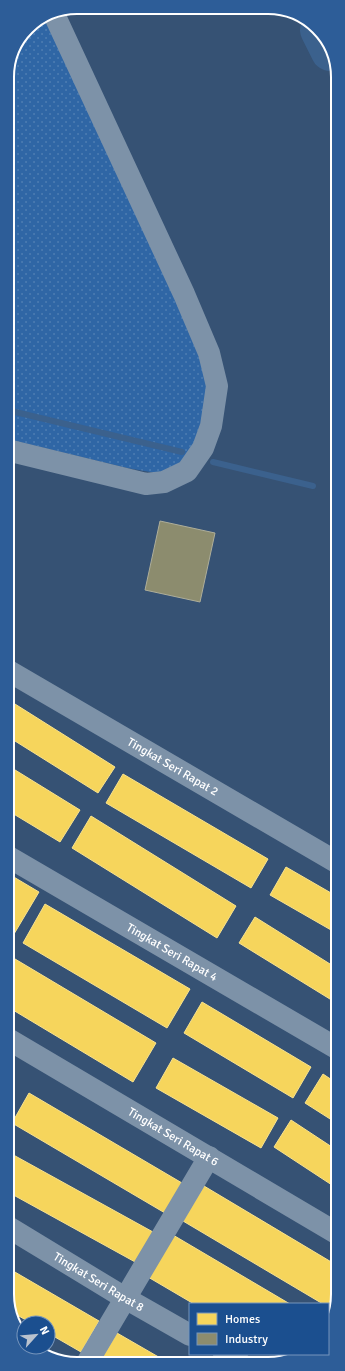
<svg xmlns="http://www.w3.org/2000/svg" width="345" height="1371" font-family="Signika,sans-serif">
<defs>
<pattern id="green-dots" width="8" height="8" patternUnits="userSpaceOnUse"><rect width="8" height="8" fill="#2f66a5"/><path d="M2 2h.1M6 6h.1" fill="none" stroke="#4e7db2" stroke-width="1.8" stroke-linecap="round"/></pattern>
</defs>
<rect width="100%" height="100%" fill="#365274"/>
<path fill="url(#green-dots)" d="M 48,14 L 179,296 L 212,385 L 208,422 L 181,467 L 156,473 L 127,468 L 7,439 L 7,73 L 28,27 Z"/>
<g fill="#f6d55c" stroke="#f9e28d">
<path d="M 7,699 L 115,767 L 98,793 L 7,736 Z"/>
<path d="M 7,765 L 80,810 L 60,842 L 7,810 Z"/>
<path d="M 123,774 L 268,859 L 251,888 L 106,803 Z"/>
<path d="M 91,816 L 236,906 L 217,938 L 72,848 Z"/>
<path d="M 286,867 L 338,897 L 338,934 L 270,895 Z"/>
<path d="M 7,873 L 39,892 L 14,934 L 7,930 Z"/>
<path d="M 45,904 L 190,989 L 167,1028 L 23,943 Z"/>
<path d="M 255,917 L 338,969 L 338,1004 L 239,943 Z"/>
<path d="M 10,956 L 156,1043 L 133,1082 L 8,1007 L 7,960 Z"/>
<path d="M 202,1002 L 311,1067 L 293,1098 L 184,1033 Z"/>
<path d="M 173,1058 L 278,1118 L 261,1148 L 156,1088 Z"/>
<path d="M 323,1074 L 338,1084 L 338,1124 L 305,1103 Z"/>
<path d="M 8,1084 L 13,1088 L 8,1097 Z"/>
<path d="M 29,1093 L 182,1183 L 165,1213 L 12,1123 Z"/>
<path d="M 291,1120 L 338,1151 L 338,1189 L 274,1147 Z"/>
<path d="M 8,1152 L 153,1232 L 137,1263 L 8,1192 Z"/>
<path d="M 204,1186 L 338,1266 L 338,1298 L 333,1310 L 328,1307 L 328,1304 L 323,1304 L 183,1221 Z"/>
<path d="M 173,1235 L 290,1304 L 194,1304 L 148,1277 Z"/>
<path d="M 8,1268 L 99,1321 L 81,1352 L 48,1333 L 48,1323 L 31,1323 L 12,1312 L 8,1303 Z"/>
<path d="M 117,1333 L 169,1363 L 99,1363 Z"/>
<path d="M 279,1354 L 295,1354 L 286,1358 Z"/>
</g>
<path fill="#8c8c6e" stroke="#aeae9a" d="M 160,521 L 215,533 L 200,602 L 145,590 Z"/>
<g fill="none" stroke-linecap="round" stroke-linejoin="round">
<g stroke="#3b618d" stroke-width="6">
<path d="M 7,410 L 182,452"/>
<path d="M 213,462 L 313,486"/>
</g>
<path stroke="#3b618d" stroke-width="38" d="M 319,30 L 330,52"/>
<g stroke="#7d92a8" stroke-width="22">
<path d="M 7,450 L 146,484 L 164,482 L 187,471 L 203,448 L 211,426 L 217,386 L 209,353 L 184,294 L 53,12"/>
<path id="s1" d="M 7,670 L 338,863"/>
<path id="s2" d="M 7,856 L 338,1049"/>
<path id="s3" d="M 8,1039 L 338,1234"/>
<path id="s4" d="M 8,1227 L 125,1298 L 190,1335"/>
<path d="M 224,1354 L 240,1363"/>
<path d="M 87,1363 L 209,1157"/>
</g>
</g>
<g text-anchor="middle" stroke-width="4" stroke-linejoin="round" paint-order="stroke">
<g font-size="12" fill="#fff" stroke="#1b4f8f">
<text dy="4" stroke="none"><textPath href="#s1" startOffset="192">Tingkat Seri Rapat 2</textPath></text>
<text dy="4" stroke="none"><textPath href="#s2" startOffset="191">Tingkat Seri Rapat 4</textPath></text>
<text dy="4" stroke="none"><textPath href="#s3" startOffset="192">Tingkat Seri Rapat 6</textPath></text>
<text dy="4" stroke="none"><textPath href="#s4" startOffset="106">Tingkat Seri Rapat 8</textPath></text>
</g>
</g>
<path d="M0 0H345V1371H0ZM77 14H268A63 63 0 0 1 331 77V1294A63 63 0 0 1 268 1357H77A63 63 0 0 1 14 1294V77A63 63 0 0 1 77 14Z" fill="#2d5d98" fill-rule="evenodd"/>
<path fill="none" stroke="#fff" stroke-width="2" d="M77 14H268A63 63 0 0 1 331 77V1294A63 63 0 0 1 268 1357H77A63 63 0 0 1 14 1294V77A63 63 0 0 1 77 14Z"/>
<rect x="189" y="1303" width="140" height="52" fill="#1b4f8f" stroke="#7695bc"/>
<rect x="197" y="1313" width="20" height="12" fill="#f6d55c" stroke="#7695bc"/>
<text x="225" y="1323" font-size="12" fill="#ffffff">Homes</text>
<rect x="197" y="1333" width="20" height="12" fill="#8c8c6e" stroke="#7695bc"/>
<text x="225" y="1343" font-size="12" fill="#ffffff">Industry</text>
<g transform="translate(36 1335) rotate(63)"><circle r="19" fill="#1b4f8f" stroke="#7695bc"/>
<path d="M0-3L7 15L0 10L-7 15Z" fill="#b9c2ce"/>
<text y="-6" font-size="11" font-weight="bold" text-anchor="middle" fill="#ffffff">N</text>
</g>
</svg>
